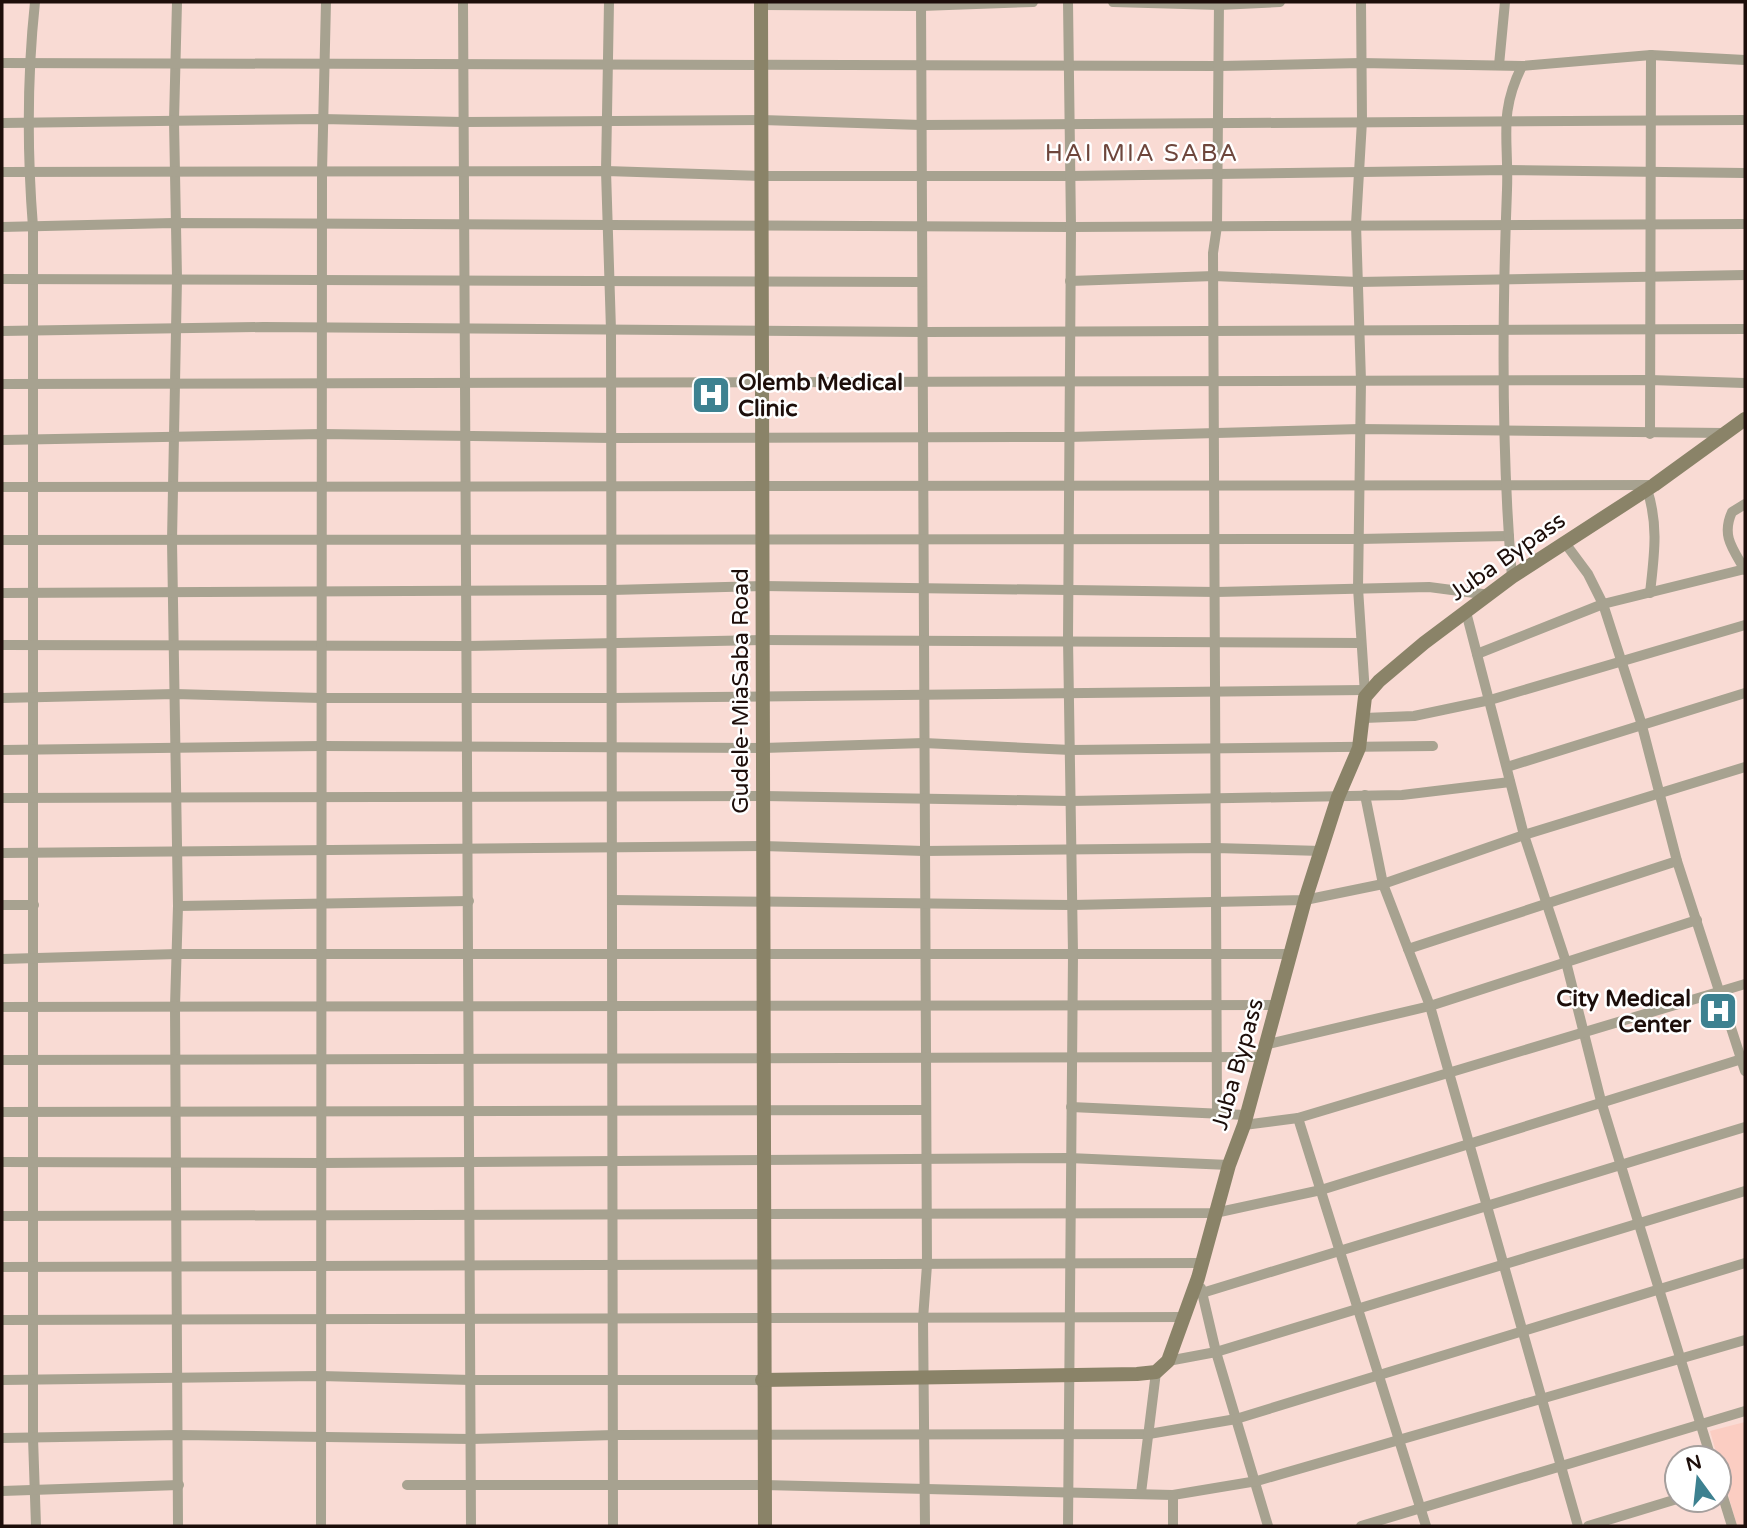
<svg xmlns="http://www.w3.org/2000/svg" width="1747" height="1528" font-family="'Varela Round',sans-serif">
<rect width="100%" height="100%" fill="#f9dbd4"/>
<path fill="#fbcdc2" d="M 1745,1422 L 1745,1526 L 1737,1526 L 1710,1431 Z"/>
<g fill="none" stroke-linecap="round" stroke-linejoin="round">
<g stroke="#a7a290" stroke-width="10">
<path d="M 35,2 C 27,77 27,151 33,227 L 33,1438 L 36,1526"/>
<path d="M 177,2 L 174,121 L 177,278 L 172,541 L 178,906 L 175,1006 L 178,1526"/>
<path d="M 463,2 L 471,1526"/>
<path d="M 609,2 L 606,171 L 611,330 L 613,1526"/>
<path d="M 921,2 L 927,1265 L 923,1319 L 925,1526"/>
<path d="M 1113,2 L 1219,5 L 1280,2"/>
<path d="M 1361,2 L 1362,121 L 1356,224 L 1361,381 L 1358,588 L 1365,694"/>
<path d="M 761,5 L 921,6 L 1033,2"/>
<path d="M 2,63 L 1219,66 L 1361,63 L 1522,66 L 1651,55 L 1745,60"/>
<path d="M 1499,65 L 1505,2"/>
<path d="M 2,123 L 322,119 L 463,122 L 762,120 L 921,125 L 1745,120"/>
<path d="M 2,172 L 606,171 L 762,176 L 1069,176 L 1508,170 L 1745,173"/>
<path d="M 2,227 L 173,223 L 1071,227 L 1745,224"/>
<path d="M 2,279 L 922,282"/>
<path d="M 1070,281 L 1214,276 L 1358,282 L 1745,275"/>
<path d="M 2,331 L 263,327 L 922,332 L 1745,329"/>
<path d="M 2,384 L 1650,380 L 1745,383"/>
<path d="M 1650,434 L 1651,55"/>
<path d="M 2,440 L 322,434 L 612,438 L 1069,437 L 1360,429 L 1724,433"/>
<path d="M 2,487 L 1653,485"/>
<path d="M 1647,489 C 1659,526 1654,556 1650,593"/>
<path d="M 1745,504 L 1732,512 C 1721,536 1733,549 1745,570"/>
<path d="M 2,540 L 1359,539 L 1509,536"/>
<path d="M 1565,543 L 1588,574 L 1603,604 L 1641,722 L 1677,861 L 1745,1071"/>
<path d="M 1512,577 C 1501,449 1502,318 1507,190 C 1509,139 1498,114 1522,66"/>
<path d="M 2,593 L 612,590 L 763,586 L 1216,592 L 1429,587 L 1490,595"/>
<path d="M 1466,612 L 1524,835 L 1566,962 L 1601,1101 L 1711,1458"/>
<path d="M 2,645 L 467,646 L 763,640 L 1360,643"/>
<path d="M 1477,654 L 1603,604 L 1745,569"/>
<path d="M 2,698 L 175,694 L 322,698 L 612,698 L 1365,690"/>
<path d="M 1364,718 L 1414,716 L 1490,700 L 1745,625"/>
<path d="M 2,750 L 322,746 L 763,748 L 924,743 L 1071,750 L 1433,746"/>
<path d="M 1507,767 L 1745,693"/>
<path d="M 1365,795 L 1383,884 L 1430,1006 L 1578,1526"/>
<path d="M 2,798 L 764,796 L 1070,801 L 1402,795 L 1510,782"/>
<path d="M 2,853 L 763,846 L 924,851 L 1215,848 L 1321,851"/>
<path d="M 613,900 L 1072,905 L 1305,900 L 1383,884 L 1524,835 L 1745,767"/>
<path d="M 2,905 L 34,905"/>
<path d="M 178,906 L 469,901"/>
<path d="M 1408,949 L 1677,861"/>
<path d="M 2,959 L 177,954 L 1291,954"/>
<path d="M 2,1007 L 1278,1005"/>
<path d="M 1264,1045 L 1430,1006 L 1697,920"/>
<path d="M 2,1060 L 1261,1057"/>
<path d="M 1071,1107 L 1246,1115"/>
<path d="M 2,1112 L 926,1110"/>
<path d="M 1217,1114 L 1213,253 L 1217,226 L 1219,2"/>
<path d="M 1298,1118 L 1426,1526"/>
<path d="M 1244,1125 L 1298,1118 L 1745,984"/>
<path d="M 2,1162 L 321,1163 L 1069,1158 L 1229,1165"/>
<path d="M 2,1216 L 1215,1213 L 1321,1190 L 1745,1058"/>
<path d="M 2,1267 L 1202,1263"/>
<path d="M 1201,1288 L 1216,1352 L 1268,1526"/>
<path d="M 1202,1293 L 1745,1127"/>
<path d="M 2,1320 L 1185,1317"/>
<path d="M 1168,1361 L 1216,1352 L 1745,1191"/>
<path d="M 2,1380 L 321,1376 L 471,1380 L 762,1380"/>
<path d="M 2,1438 L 179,1435 L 471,1439 L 614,1435 L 1149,1434 L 1236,1419 L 1745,1263"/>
<path d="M 1719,1484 L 1732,1526"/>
<path d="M 407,1485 L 764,1485 L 1173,1495 L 1257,1481 L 1745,1340"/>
<path d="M 2,1491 L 179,1485"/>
<path d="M 1141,1493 L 1156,1372"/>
<path d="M 321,1526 L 322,172 L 326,2"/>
<path d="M 1068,1526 L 1073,954 L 1068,639 L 1071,227 L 1068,2"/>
<path d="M 1173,1526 L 1173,1495"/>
<path d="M 1361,1526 L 1745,1411"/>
<path d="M 1588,1526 L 1677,1499"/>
</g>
<g stroke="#8a8368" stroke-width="14">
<path d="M 761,2 L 765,1526"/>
<path d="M 762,1380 L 1137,1374 L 1156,1372 L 1168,1361 L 1198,1278 L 1229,1165 L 1244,1125 L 1305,900 L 1338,797 L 1359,748 L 1365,697 L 1379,681 L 1424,643 L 1512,577 L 1654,485 L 1745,419"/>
</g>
</g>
<defs>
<g id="hospital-square" transform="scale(2.0125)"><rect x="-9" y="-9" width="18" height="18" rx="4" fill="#3d8190" stroke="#fff"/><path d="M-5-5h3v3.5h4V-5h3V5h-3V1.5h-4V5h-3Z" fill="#fff"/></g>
</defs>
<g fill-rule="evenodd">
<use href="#hospital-square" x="711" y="395"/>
<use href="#hospital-square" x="1718" y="1011"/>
</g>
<g text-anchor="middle" stroke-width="5" stroke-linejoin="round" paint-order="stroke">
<g font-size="23" font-weight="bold" fill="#1d0e0a" stroke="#fff" text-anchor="start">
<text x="738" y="390">Olemb Medical<tspan x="738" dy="26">Clinic</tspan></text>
<text x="1691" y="1006" text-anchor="end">City Medical<tspan x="1691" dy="26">Center</tspan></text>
</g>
<g font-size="23" fill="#1d0e0a" stroke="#fff">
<text transform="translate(1507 556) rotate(-35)" y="8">Juba Bypass</text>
<text transform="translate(740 691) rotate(-90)" y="8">Gudele-MiaSaba Road</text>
<text transform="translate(1237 1064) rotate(-74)" y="8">Juba Bypass</text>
</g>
<g font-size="24" letter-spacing="2" fill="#6e463c" stroke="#fff">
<text x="1142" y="161">HAI MIA SABA</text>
</g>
</g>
<rect width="1747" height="1528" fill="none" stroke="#1d0e0a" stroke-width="7"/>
<g transform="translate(1698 1479) rotate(345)"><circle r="33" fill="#ffffff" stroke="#a59f9d" stroke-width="2"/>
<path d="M0-5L12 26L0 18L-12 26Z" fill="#3d8190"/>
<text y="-10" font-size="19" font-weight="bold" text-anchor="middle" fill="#1d0e0a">N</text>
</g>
</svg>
